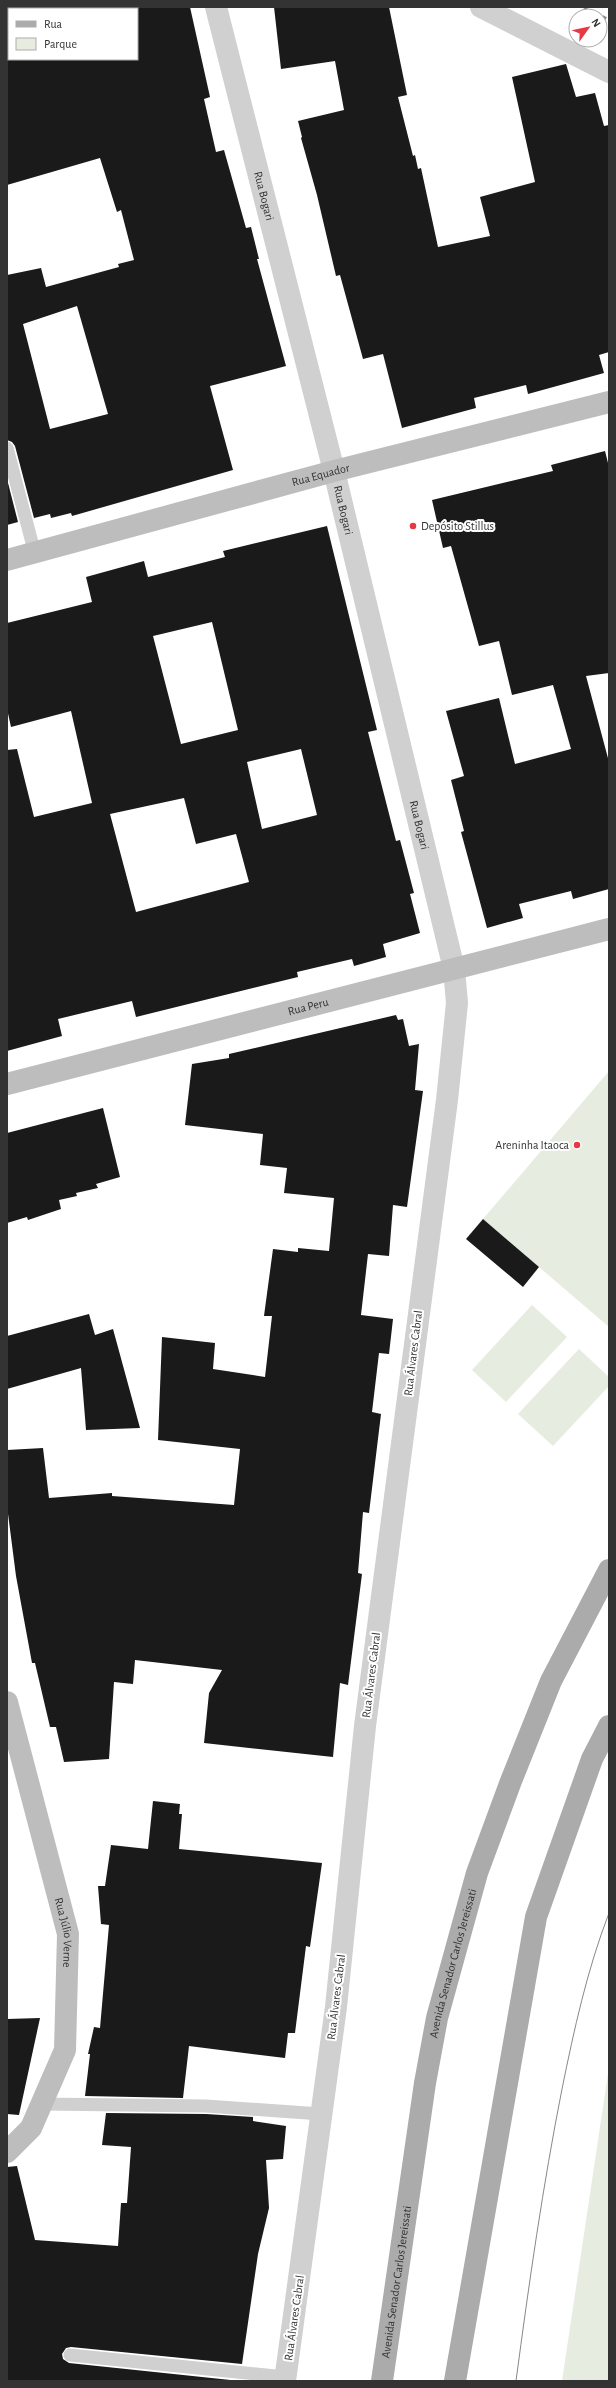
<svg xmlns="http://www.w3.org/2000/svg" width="616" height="2388" font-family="'Alegreya Sans',sans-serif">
<rect width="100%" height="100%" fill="#fff"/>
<g fill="#e6ecdf">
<path d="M 609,1071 L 609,1327 L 483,1219 Z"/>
<path d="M 532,1305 L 567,1337 L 506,1402 L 472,1370 Z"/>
<path d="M 579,1349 L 609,1377 L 609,1386 L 553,1446 L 518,1414 Z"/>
<path d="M 609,2067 L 609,2381 L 562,2381 Z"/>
</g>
<g fill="#1a1a1a" fill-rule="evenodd">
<path d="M 32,7 L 190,7 L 210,97 L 204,99 L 216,152 L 224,150 L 246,228 L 251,227 L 259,259 L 257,259 L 286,366 L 210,386 L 233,470 L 72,516 L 71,513 L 51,518 L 50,514 L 34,518 L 15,446 L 12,442 L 7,440 L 7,275 L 41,268 L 46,287 L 119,267 L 118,264 L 134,260 L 121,210 L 117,212 L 100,158 L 7,185 L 7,14 L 9,13 L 9,59 L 137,59 L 137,9 L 25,9 ZM 77,306 L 108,414 L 50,429 L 23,324 Z"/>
<path d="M 274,7 L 389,7 L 407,95 L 398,97 L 413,156 L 415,155 L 418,169 L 421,168 L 438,247 L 490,236 L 480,197 L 535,182 L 512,77 L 566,64 L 576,97 L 595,93 L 604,126 L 609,125 L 609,352 L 599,355 L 604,373 L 528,394 L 526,385 L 474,398 L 476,408 L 402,428 L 383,354 L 363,359 L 340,275 L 336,276 L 317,195 L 301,138 L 302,137 L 298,121 L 344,110 L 335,61 L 281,69 Z"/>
<path d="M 605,451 L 609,467 L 609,673 L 586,676 L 609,762 L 609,889 L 573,899 L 571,891 L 519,904 L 523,918 L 487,928 L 461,832 L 464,831 L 451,780 L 464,776 L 446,711 L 499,698 L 515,764 L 571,749 L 553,685 L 512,695 L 499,641 L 479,646 L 451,546 L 443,548 L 432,500 L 553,471 L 551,465 Z"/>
<path d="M 7,479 L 18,522 L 7,525 Z"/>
<path d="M 327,526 L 377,730 L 368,732 L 396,841 L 400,840 L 414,893 L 410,894 L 420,933 L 383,944 L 386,957 L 354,966 L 352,959 L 297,972 L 298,977 L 136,1017 L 132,1001 L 58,1019 L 62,1036 L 7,1051 L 7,750 L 17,749 L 34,817 L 92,803 L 71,711 L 11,727 L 7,709 L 7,623 L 92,602 L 86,577 L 144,561 L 148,577 L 225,557 L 223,551 ZM 212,622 L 238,730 L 181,744 L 153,636 ZM 301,749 L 317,815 L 262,829 L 247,762 ZM 184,798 L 196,844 L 236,834 L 249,882 L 136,912 L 110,814 Z"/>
<path d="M 396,1015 L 398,1020 L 403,1019 L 409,1046 L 419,1044 L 415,1090 L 423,1091 L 407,1207 L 393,1205 L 389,1256 L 368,1254 L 361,1315 L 393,1319 L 389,1354 L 379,1353 L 372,1412 L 381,1414 L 369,1513 L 363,1512 L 358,1573 L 362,1574 L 348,1685 L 340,1683 L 333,1757 L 204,1743 L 209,1693 L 222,1670 L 135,1660 L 133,1684 L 114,1682 L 109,1759 L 64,1762 L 56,1727 L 50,1727 L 35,1663 L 32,1663 L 16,1576 L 7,1506 L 7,1450 L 43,1448 L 49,1498 L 112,1493 L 112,1496 L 234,1505 L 240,1449 L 158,1440 L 162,1337 L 215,1343 L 213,1369 L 265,1377 L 272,1316 L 264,1316 L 273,1249 L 298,1252 L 298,1248 L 329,1251 L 334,1198 L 284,1193 L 287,1168 L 260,1165 L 263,1134 L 185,1125 L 192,1064 L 229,1058 L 229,1054 Z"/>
<path d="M 103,1108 L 120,1177 L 96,1184 L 98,1188 L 76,1193 L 77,1196 L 59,1200 L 61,1209 L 28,1220 L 27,1217 L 7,1223 L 7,1133 Z"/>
<path d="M 483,1219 L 539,1267 L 523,1287 L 466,1239 Z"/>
<path d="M 89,1314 L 95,1335 L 113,1329 L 140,1428 L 86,1430 L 81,1368 L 7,1389 L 7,1336 Z"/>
<path d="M 153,1801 L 180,1804 L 179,1814 L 182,1814 L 179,1849 L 322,1863 L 310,1947 L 306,1946 L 295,2033 L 288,2033 L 285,2058 L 189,2046 L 183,2098 L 85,2096 L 90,2054 L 88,2054 L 94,2027 L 100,2028 L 109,1925 L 101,1924 L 98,1886 L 105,1886 L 111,1845 L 148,1849 Z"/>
<path d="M 40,2018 L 19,2115 L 7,2114 L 7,2019 Z"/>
<path d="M 106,2113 L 206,2114 L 253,2117 L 253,2121 L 286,2126 L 283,2159 L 266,2160 L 269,2208 L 258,2254 L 242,2364 L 71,2347 L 66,2348 L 62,2354 L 63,2359 L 69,2363 L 240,2381 L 7,2381 L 7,2167 L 17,2166 L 35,2240 L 118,2246 L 121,2203 L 127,2203 L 131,2147 L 102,2145 Z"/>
</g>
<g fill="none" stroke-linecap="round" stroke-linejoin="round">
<g stroke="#d0d0d0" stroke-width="13">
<path d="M 7,448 L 35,554"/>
<path d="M 41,2104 L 206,2106 L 321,2114"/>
<path d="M 70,2355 L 286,2377"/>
</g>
<g stroke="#d0d0d0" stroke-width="22">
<path id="s1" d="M 216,7 L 334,471 L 454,969 L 457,1003 L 447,1100 L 365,1726 L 336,2007 L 285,2381"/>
<path d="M 481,7 L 609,72"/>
</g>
<g stroke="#bdbdbd" stroke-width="22">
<path id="s2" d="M 7,560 L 334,471 L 609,402"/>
<path id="s3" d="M 7,1084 L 609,929"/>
<path id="s4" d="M 7,1702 L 68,1934 L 65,2050 L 31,2128 L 7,2152"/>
</g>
<g stroke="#ababab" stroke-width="22">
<path id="s5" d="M 382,2381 L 425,2083 L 437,2018 L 477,1873 L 511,1781 L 551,1681 L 609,1570"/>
<path d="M 455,2381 L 536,1917 L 592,1759 L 609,1726"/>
</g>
<path stroke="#888" stroke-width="1" d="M 516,2381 C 529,2283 543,2185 562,2089 C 574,2030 587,1970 609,1913"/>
<path stroke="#888" stroke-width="3" stroke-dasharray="4 3" stroke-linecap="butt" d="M 584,7 L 609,20"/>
</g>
<g fill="#e63946" stroke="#fff" stroke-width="1.5">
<circle cx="413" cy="526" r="4"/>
<circle cx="577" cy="1145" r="4"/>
</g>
<g text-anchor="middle" stroke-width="4" stroke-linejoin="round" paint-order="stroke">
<g font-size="12" fill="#333" stroke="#fff">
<text dy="4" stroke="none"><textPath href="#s1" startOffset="195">Rua Bogari</textPath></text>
<text dy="4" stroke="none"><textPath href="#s2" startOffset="325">Rua Equador</textPath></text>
<text dy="4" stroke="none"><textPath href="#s1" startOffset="519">Rua Bogari</textPath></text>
<text dy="4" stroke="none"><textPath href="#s1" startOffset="843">Rua Bogari</textPath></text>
<text dy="4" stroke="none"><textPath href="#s3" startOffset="311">Rua Peru</textPath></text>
<text transform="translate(413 1353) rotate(-83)" y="4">Rua Álvares Cabral</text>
<text transform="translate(371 1675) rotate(-83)" y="4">Rua Álvares Cabral</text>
<text dy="4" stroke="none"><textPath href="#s4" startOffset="238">Rua Júlio Verne</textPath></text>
<text dy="4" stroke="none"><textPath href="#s5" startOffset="424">Avenida Senador Carlos Jereissati</textPath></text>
<text transform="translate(336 1997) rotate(-83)" y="4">Rua Álvares Cabral</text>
<text dy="4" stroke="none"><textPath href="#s5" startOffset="100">Avenida Senador Carlos Jereissati</textPath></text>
<text transform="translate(294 2318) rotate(-82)" y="4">Rua Álvares Cabral</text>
</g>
<g font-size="12" fill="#333" stroke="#fff" text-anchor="start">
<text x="421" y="530">Depósito Stillus</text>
<text x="569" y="1149" text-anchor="end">Areninha Itaoca</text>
</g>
</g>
<rect width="616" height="2388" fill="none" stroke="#333333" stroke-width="16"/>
<rect x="8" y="8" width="130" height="52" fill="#ffffff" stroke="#adadad"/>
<rect x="16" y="21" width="20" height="6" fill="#ababab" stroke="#adadad"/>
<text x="44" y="28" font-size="12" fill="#333333">Rua</text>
<rect x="16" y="38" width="20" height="12" fill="#e6ecdf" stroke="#adadad"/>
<text x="44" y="48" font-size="12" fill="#333333">Parque</text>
<g transform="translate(588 28) rotate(57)"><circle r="19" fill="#ffffff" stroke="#adadad"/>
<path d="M0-3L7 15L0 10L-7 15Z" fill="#e63946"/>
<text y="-6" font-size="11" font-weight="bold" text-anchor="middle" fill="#333333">N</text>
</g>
</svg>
